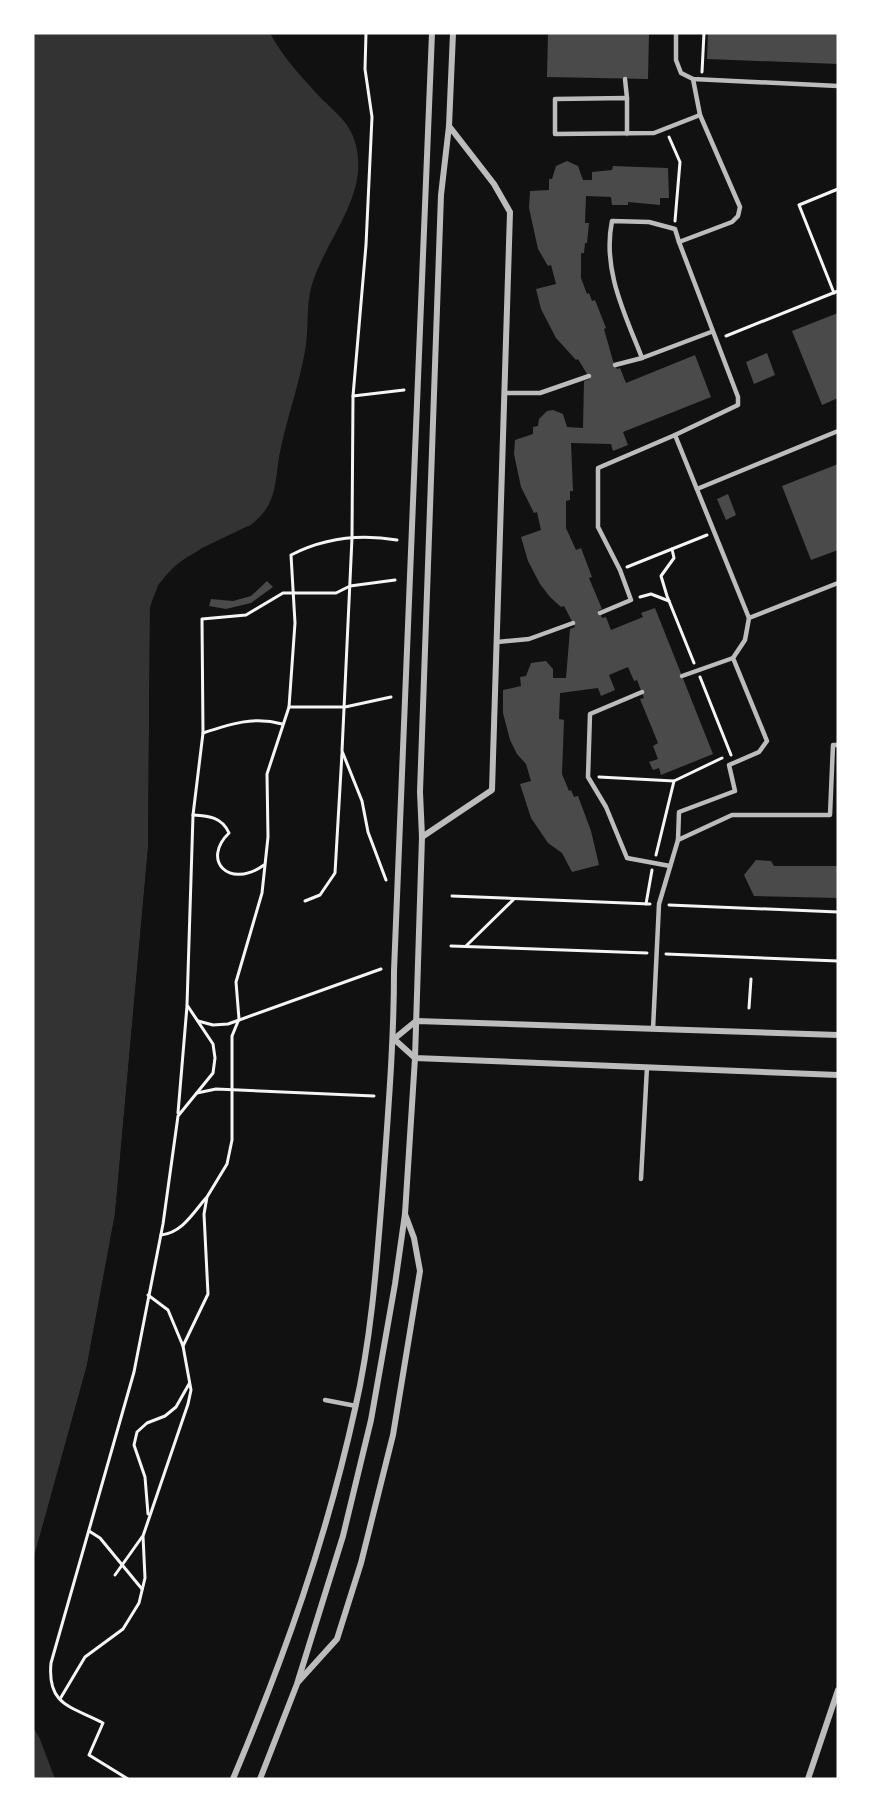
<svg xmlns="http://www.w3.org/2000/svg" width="871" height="1812" font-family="'Nunito Sans',sans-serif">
<rect width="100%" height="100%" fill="#111"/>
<g fill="#333">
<path d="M 33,33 L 270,33 C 282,56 300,75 317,94 C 330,108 348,120 354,139 C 373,194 324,239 311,288 C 306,308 309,330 305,351 C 299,385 287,418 280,452 C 276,471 277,493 266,509 C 237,552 168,538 150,609 L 148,848 L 115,1214 L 87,1365 L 33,1560 Z"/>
<path d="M 33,1727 L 40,1739 L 55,1779 L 33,1779 Z"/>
</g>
<path fill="#111" d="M 248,526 L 250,528 L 204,551 L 178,569 L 161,587 L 153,609 L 151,848 L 118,1215 L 90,1365 L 44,1538 L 33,1563 L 87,1365 L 115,1214 L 148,848 L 150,609 L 158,585 L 176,566 L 202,548 Z"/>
<g fill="#4a4a4a">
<path d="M 548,33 L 649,33 L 648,79 L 547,77 Z"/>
<path d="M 708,33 L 838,33 L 838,64 L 707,59 Z"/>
<path d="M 567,161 L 578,166 L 583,180 L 592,180 L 592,172 L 612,170 L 613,166 L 668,168 L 669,198 L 660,198 L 660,205 L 628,202 L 628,205 L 612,205 L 611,197 L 586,196 L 585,223 L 589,223 L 587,243 L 585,243 L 584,253 L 581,253 L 581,278 L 587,294 L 589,293 L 592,301 L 595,300 L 606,328 L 604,329 L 613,361 L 617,369 L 620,368 L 626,383 L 695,355 L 711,397 L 623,432 L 628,445 L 613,451 L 611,444 L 571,443 L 573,491 L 570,491 L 570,500 L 566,501 L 566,528 L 576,550 L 581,548 L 592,577 L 589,578 L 602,609 L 599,610 L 602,618 L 606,617 L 611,630 L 643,617 L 641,613 L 655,608 L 713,754 L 661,775 L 659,768 L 653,770 L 649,762 L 658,759 L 653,746 L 658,743 L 640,699 L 644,698 L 637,680 L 634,681 L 628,667 L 609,675 L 615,690 L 601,696 L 598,688 L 560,693 L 559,719 L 564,720 L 562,774 L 569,791 L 571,790 L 574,797 L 578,796 L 591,831 L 599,865 L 572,872 L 562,853 L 548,843 L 531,818 L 520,784 L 531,781 L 526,764 L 517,754 L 510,740 L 503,713 L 503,690 L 521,686 L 520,677 L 526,676 L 531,663 L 546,661 L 553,669 L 553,678 L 566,678 L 570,629 L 575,627 L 564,606 L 561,607 L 550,597 L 540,584 L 528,561 L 521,537 L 541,530 L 537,512 L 534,513 L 521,487 L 514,454 L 515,440 L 533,434 L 533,427 L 538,426 L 539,419 L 547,411 L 553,410 L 563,414 L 567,427 L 583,428 L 584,381 L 590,379 L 578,359 L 576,360 L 556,338 L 541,309 L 536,289 L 556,284 L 551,265 L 548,266 L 538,249 L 529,208 L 530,191 L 549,190 L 549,179 L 552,179 L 556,166 Z"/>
<path d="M 838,313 L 838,398 L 822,405 L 792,331 Z"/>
<path d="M 767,353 L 775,375 L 754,384 L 746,362 Z"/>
<path d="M 838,464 L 838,550 L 811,560 L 782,486 Z"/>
<path d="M 728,494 L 736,515 L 726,520 L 717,499 Z"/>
<path d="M 267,581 L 273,587 L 251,603 L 226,609 L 209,606 L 211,599 L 233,601 L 251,596 Z"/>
<path d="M 756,860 L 771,861 L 774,866 L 838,866 L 838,898 L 754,896 L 744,875 Z"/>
</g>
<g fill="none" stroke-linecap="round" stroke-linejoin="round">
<g stroke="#f5f5f5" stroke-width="3">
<path d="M 366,33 L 365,69 L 372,117 L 366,245 L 353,396 L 352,538 L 342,751 L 362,801 L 368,832 L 386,880"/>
<path d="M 702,72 L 704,33"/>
<path d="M 669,137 L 680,162 L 675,221"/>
<path d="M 834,293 L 799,205 L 838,189"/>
<path d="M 726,336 L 838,291"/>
<path d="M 353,396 L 404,390"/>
<path d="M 627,567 L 672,549"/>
<path d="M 640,597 L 651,594 L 669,601"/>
<path d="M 694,663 L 667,596 L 661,576 L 674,558 L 672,549 L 707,535"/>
<path d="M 700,677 L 731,755"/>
<path d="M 289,707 L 345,707 L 391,697"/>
<path d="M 203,733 C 230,724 254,716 282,724"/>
<path d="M 599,777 L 674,781 L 722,758"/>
<path d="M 193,815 C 209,816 222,817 229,833 C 201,860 229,890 264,865"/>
<path d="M 656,855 L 674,781"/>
<path d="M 452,896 L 650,904"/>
<path d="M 305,901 L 320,895 L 335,873 L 342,753"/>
<path d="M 646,904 L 652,870"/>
<path d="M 669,905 L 838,912"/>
<path d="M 451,946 L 647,953"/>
<path d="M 466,946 L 514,899"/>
<path d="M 666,954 L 838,961"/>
<path d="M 749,1008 L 751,979"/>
<path d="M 198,1021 L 213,1025 L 228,1024 L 381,969"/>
<path d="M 197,1093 L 216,1089 L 374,1096"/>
<path d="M 178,1113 L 187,1006"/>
<path d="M 161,1235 C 182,1233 193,1213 206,1198"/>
<path d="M 148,1295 L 168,1310 L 183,1346"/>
<path d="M 148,1514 L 145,1477 L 134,1445 L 137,1432 L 147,1423 L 165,1416 L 176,1407 L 189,1384"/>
<path d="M 89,1531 L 100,1538 L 142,1589"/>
<path d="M 115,1575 L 142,1537"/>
<path d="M 60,1699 L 85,1657 L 123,1629 L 139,1603 L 145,1578 L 143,1536 L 188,1404 L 191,1390 L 183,1346 L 208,1294 L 204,1214 L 207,1197 L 227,1164 L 232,1140 L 232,1036 L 239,1019 L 236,982 L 262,893 L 268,837 L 267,774 L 289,707 L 295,623 L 291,555 C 324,538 361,534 397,540"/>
<path d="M 128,1779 L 89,1755 L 103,1723 C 70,1706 47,1705 51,1663 L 134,1372 L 163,1224 L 178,1116 L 213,1073 L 215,1058 L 213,1044 L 187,1005 L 193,815 L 203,733 L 202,619 L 246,615 L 283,593 L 336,593 L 350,586 L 395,580"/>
</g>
<g stroke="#bcbcbc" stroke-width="4.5">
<path d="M 676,33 L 676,60 L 681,73 L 693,79 L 838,86"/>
<path d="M 625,79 L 627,98"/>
<path d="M 693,79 L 700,115 L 740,207 L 738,216 L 732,222 L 679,242 L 738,397 L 738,405 L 675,435 L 749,618 L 838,583"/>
<path d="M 627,134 L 627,98 L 555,99 L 555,134 L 654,133 L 700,115"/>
<path d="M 679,242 L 675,229 L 649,222 L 612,221 C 602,270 625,314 642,358 L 711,332"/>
<path d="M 615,365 L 642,358"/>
<path d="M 505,393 L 540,393 L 589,376"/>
<path d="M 697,489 L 838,431"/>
<path d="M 600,613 L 631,600 L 620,570 L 598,527 L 598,468 L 675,435"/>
<path d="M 497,642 L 529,639 L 573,623"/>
<path d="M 682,676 L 733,658"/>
<path d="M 642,692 L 590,714 L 588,777 L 606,807 L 627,858 L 670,866"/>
<path d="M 678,840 L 679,812 L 735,791 L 729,765 L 759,752 L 767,741 L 733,658 L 745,640 L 749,618"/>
<path d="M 653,1029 L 659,904 L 678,840 L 732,815 L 830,815 L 833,745 L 838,745"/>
<path d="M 641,1179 L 647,1067"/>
<path d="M 325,1400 L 356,1406"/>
</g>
<g stroke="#bcbcbc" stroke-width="6">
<path d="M 422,837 L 492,790 L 510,212 L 494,184 L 449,126"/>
<path d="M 838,1035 L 416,1021 L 394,1039 L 415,1058 L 838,1075"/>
<path d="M 299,1681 L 337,1639 L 361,1563 L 393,1435 L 420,1271 L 414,1238 L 405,1214"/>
<path d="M 233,1779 C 285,1655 326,1540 355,1409 C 372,1335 377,1259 383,1184 C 388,1113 394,1042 394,971 L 432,33"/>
<path d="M 260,1779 L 297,1684 L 343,1536 L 371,1420 L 395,1284 L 405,1214 L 415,1058 L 422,837 L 420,792 L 441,195 L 449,126 L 453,33"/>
<path d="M 808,1779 L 838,1690"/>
</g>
</g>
<rect width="871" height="1812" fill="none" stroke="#ffffff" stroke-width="69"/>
</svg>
